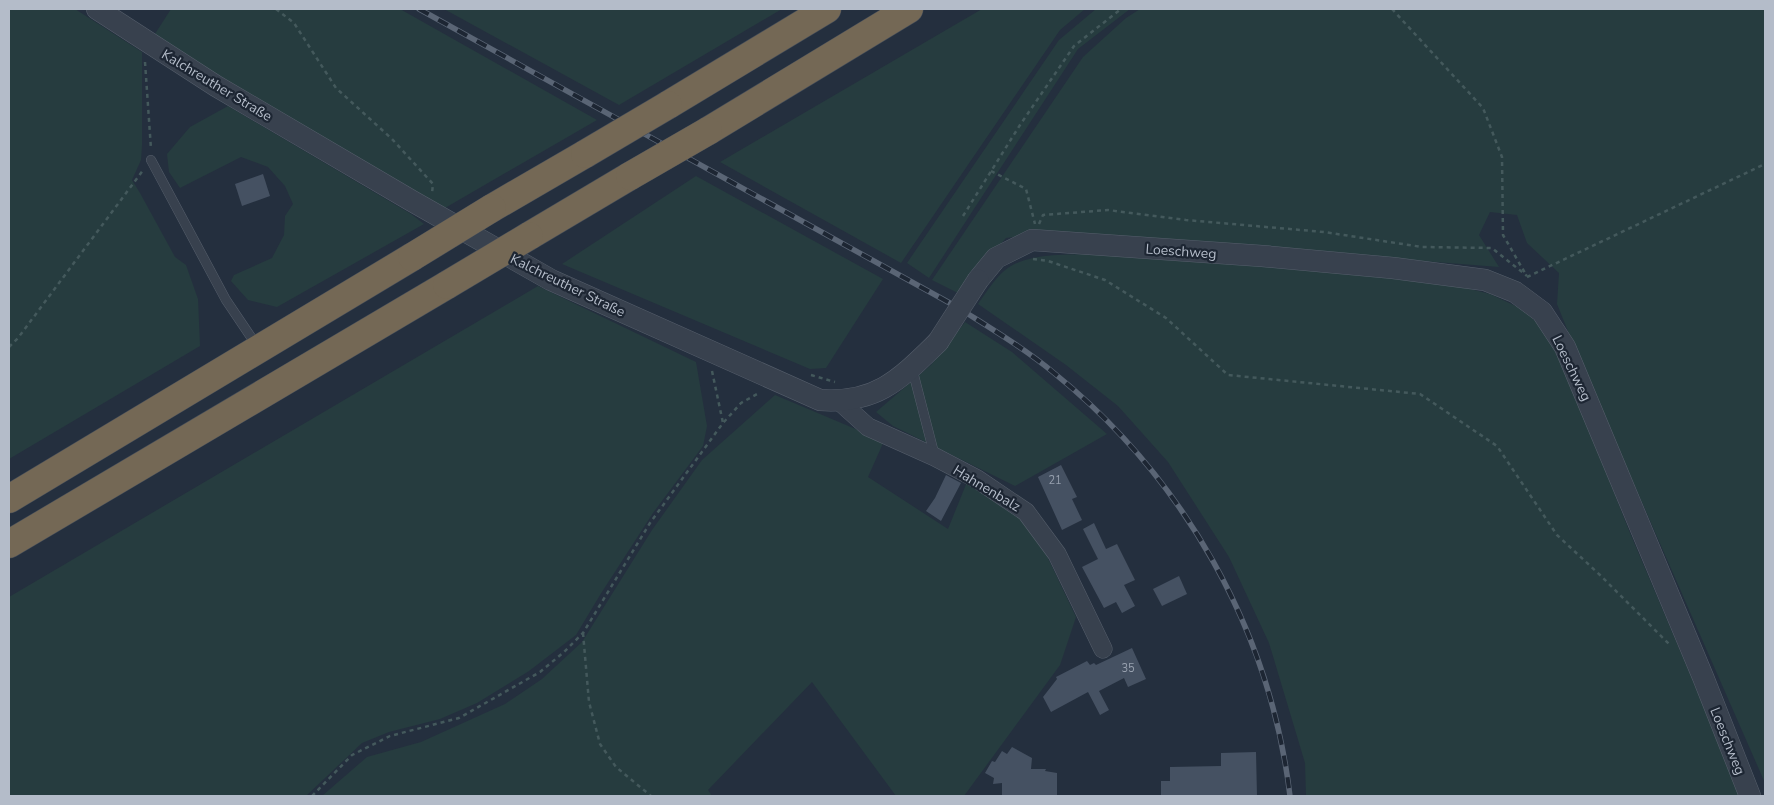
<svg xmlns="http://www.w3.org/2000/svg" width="1774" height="805" font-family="'Nunito Sans',sans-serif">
<rect width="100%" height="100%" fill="#242f3e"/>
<g fill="#263c3f">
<path d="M 9,9 L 75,9 L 142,52 L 142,145 L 141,160 L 132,180 L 140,193 L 175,257 L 186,265 L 198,299 L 200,346 L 9,459 Z"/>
<path d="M 171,9 L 400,9 L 597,120 L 445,208 L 223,79 L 153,37 Z"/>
<path d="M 444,9 L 782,9 L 619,105 Z"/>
<path d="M 982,9 L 1085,9 L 1060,30 L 901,263 L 720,162 Z"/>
<path d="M 1096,9 L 1130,9 L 1078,49 L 929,278 L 907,263 L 1059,40 Z"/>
<path d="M 1140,9 L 1765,9 L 1765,783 L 1580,361 L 1557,304 L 1559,273 L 1527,243 L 1517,215 L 1490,212 L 1479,235 L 1499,267 L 1055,232 L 1006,238 L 958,293 L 932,280 L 1083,57 L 1126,18 Z"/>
<path d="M 228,106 L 411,214 L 424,224 L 277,307 L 248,300 L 231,281 L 234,275 L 272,258 L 284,235 L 285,216 L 293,204 L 285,186 L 268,167 L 241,157 L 180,188 L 169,172 L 167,154 L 190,127 Z"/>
<path d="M 696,176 L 883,279 L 826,368 L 810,369 L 562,264 Z"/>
<path d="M 1090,254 L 1240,263 L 1438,281 L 1490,294 L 1522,309 L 1545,330 L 1566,371 L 1630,533 L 1742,796 L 1306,796 L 1305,763 L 1269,643 L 1229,557 L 1168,462 L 1118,406 L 1066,365 L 978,304 C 986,293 998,273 1011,266 C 1034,253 1065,255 1090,254 Z"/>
<path d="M 538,286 L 696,362 L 707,426 L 703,446 L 653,513 L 600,595 L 576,635 L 529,671 L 477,703 L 440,719 L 389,732 L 362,743 L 306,796 L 9,796 L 9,597 Z"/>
<path d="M 965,322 L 1012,352 L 1107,434 L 1015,486 L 893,426 L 876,412 L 931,365 Z"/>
<path d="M 775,395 L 884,441 L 868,477 L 948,529 L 967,482 L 1014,510 L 1038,537 L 1076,617 L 1060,665 L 964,796 L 896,796 L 812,682 L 708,790 L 712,796 L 322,796 L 367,757 L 421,742 L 505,704 L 542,679 L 582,642 L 652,530 L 702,460 Z"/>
</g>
<g fill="#455162">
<path d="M 263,174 L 270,196 L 242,206 L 235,184 Z"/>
<path d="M 1061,465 L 1077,497 L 1072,499 L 1082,520 L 1062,530 L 1038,477 Z"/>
<path d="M 946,475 L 961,483 L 941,521 L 926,511 L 935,498 Z"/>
<path d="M 1094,523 L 1106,549 L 1117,544 L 1135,580 L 1124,585 L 1135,606 L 1122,613 L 1116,602 L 1104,608 L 1082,567 L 1098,559 L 1083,529 Z"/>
<path d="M 1179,576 L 1187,594 L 1162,606 L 1153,589 Z"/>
<path d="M 1132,648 L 1146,679 L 1128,687 L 1124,678 L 1099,691 L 1109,710 L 1100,715 L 1088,692 L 1051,712 L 1043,697 L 1057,679 L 1056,677 L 1087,661 L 1090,665 L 1094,663 L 1096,665 Z"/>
<path d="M 1012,747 L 1032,758 L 1031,769 L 1046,769 L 1045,771 L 1057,773 L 1057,796 L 1002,796 L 1002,783 L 993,784 L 994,778 L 985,773 L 992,761 L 995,762 L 1002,751 L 1007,754 Z"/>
<path d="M 1256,752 L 1257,796 L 1161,796 L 1161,781 L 1170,781 L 1170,767 L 1221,766 L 1221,753 Z"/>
</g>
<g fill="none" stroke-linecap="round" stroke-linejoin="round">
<g stroke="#565f6c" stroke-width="10">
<g id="service">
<path d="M 151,160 L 226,300 L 257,346"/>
<path d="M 912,368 L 935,457"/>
</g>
</g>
<g stroke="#565f6c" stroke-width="19">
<path id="minor" d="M 839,401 L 868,427 L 935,457 L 977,479 L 1026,512 L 1057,554 L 1103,649"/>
</g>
<g stroke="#565f6c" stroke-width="22">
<g id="tertiary">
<path d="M 97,9 L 216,86 L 412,201 L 551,280 L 820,400 C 877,404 900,379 938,342"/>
<path d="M 978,280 L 996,258 L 1032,240 L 1262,256 L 1393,268 L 1485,280 L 1515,292 L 1542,312 L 1565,347 L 1703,677 L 1750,796"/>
</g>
</g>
<g stroke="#434c59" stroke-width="29">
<g id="motorway">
<path d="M 668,105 L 827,9"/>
<path d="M 708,131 L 909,9"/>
<path d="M 492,208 L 585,154"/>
<path d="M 529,236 L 630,176"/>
<path d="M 9,499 L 412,257"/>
<path d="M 9,544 L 447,285"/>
</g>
</g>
<g stroke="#44595c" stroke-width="2.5" stroke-dasharray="4 4" stroke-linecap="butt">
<path d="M 276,9 L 294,23 L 336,88 L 392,139 L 433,184 L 432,193"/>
<path d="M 1392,9 L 1483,108 L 1502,157 L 1503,235 L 1525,273"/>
<path d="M 145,62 L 151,149"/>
<path d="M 991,171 L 1026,189 L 1035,224"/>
<path d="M 963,216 L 1020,125 L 1074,46 L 1121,9"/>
<path d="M 1039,224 L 1043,215 L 1108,210 L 1186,220 L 1324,232 L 1422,247 L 1492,248 L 1527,276"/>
<path d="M 1033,259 L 1048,261 L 1105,280 L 1166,318 L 1228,375 L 1420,394 L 1497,446 L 1557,535 L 1600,575 L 1670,645"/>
<path d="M 1527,277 L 1765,164"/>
<path d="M 9,347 L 18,338 L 144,169"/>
<path d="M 712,371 L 723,423"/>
<path d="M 811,375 L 835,382"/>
<path d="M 583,633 L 589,702 L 600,744 L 616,767 L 651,796"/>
<path d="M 312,796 L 352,755 L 390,736 L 459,718 L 540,672 L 564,652 L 583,633 L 650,523 L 723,423 L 741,403 L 759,393"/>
</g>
<use href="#service" stroke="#38414e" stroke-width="9"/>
<use href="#minor" stroke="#38414e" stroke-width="18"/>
<use href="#tertiary" stroke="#38414e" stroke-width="21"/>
<use href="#motorway" stroke="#746855" stroke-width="28"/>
<g stroke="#5a6575" stroke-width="5.5">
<path id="rail" d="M 419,9 L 957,307 C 990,328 1024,348 1054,373 C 1184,478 1270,630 1290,796"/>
</g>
<use href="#rail" stroke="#1d2633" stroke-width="4" stroke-dasharray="11" stroke-linecap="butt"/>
<g stroke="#565f6c" stroke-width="22" stroke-linecap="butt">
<path id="tertiary-bridge" d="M 938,342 L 978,280"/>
</g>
<g stroke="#434c59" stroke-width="29" stroke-linecap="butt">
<g id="motorway-bridge">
<path d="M 585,154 L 668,105"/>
<path d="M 630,176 L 708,131"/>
<path d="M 412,257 L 492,208"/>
<path d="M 447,285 L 529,236"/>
</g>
</g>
<use href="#tertiary-bridge" stroke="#38414e" stroke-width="21"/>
<use href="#motorway-bridge" stroke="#746855" stroke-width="28"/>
</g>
<g text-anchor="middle" stroke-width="4.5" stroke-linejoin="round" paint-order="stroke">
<g font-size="11" fill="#98a1af">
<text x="1055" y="484">21</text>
<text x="1128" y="672">35</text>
</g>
<g font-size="14" fill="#b4bcc9" stroke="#1d2633">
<text transform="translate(217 85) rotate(31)" y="5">Kalchreuther Straße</text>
<text transform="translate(1181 251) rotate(4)" y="5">Loeschweg</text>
<text transform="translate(568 285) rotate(26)" y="5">Kalchreuther Straße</text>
<text transform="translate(1572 368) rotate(64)" y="5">Loeschweg</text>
<text transform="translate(987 488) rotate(31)" y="5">Hahnenbalz</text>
<text transform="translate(1728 741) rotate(68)" y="5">Loeschweg</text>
</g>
</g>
<rect width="1774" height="805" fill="none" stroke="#b4bcc9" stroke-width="20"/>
</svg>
